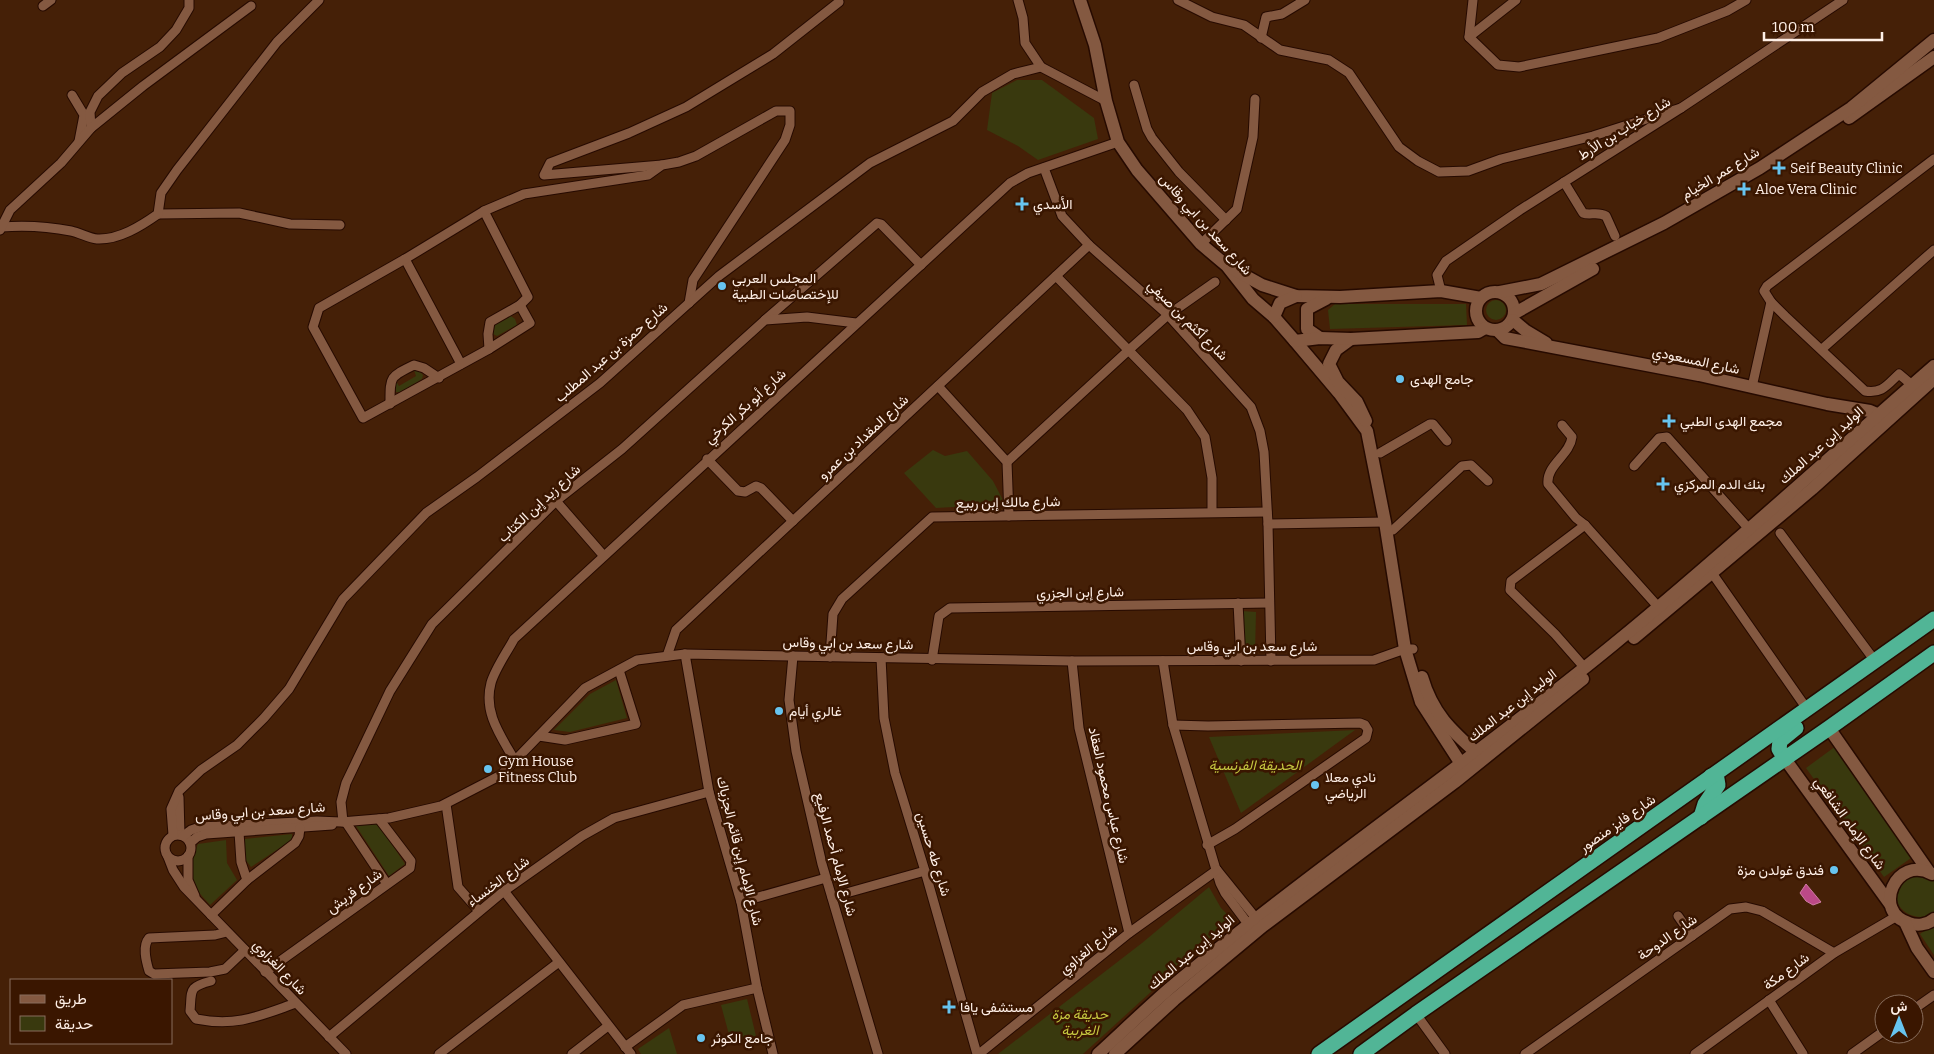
<svg xmlns="http://www.w3.org/2000/svg" width="1934" height="1054" font-family="Bitter,Vazirmatn,serif">
<rect width="100%" height="100%" fill="#452007"/>
<g fill="#39390e">
<path d="M 1017,80 L 1042,80 L 1094,118 L 1098,139 L 1038,160 L 1018,146 L 987,130 L 992,93 Z"/>
<circle cx="1496" cy="310" r="10"/>
<path d="M 1335,304 L 1466,304 L 1467,325 L 1330,329 L 1328,310 Z"/>
<path d="M 511,316 L 515,319 L 517,325 L 497,336 L 493,334 L 494,325 Z"/>
<path d="M 417,369 L 423,375 L 422,379 L 400,392 L 396,392 L 395,382 L 396,381 L 399,386 L 416,376 L 414,370 Z"/>
<path d="M 933,450 L 945,456 L 967,451 L 993,481 L 1005,504 L 936,508 L 904,473 Z"/>
<path d="M 1242,611 L 1256,612 L 1255,652 L 1243,652 Z"/>
<path d="M 616,680 L 627,718 L 570,732 L 554,730 L 590,694 Z"/>
<path d="M 1355,730 L 1241,813 L 1209,737 Z"/>
<path d="M 1836,746 L 1914,856 L 1884,877 L 1806,768 Z"/>
<path d="M 377,822 L 405,864 L 389,876 L 354,823 Z"/>
<path d="M 292,834 L 292,840 L 251,867 L 245,859 L 245,839 Z"/>
<path d="M 226,840 L 227,863 L 237,880 L 210,905 L 194,887 L 190,862 L 198,844 Z"/>
<path d="M 1914,874 L 1934,878 L 1934,913 C 1913,926 1885,904 1901,883 C 1904,880 1909,877 1914,874 Z"/>
<path d="M 1209,887 L 1221,908 L 1236,923 L 1165,979 L 1083,1054 L 998,1054 L 1142,943 Z"/>
<path d="M 1934,924 L 1934,955 L 1920,934 Z"/>
<path d="M 747,999 L 756,1036 L 731,1042 L 721,1005 Z"/>
<path d="M 669,1028 L 677,1054 L 641,1054 L 638,1049 Z"/>
</g>
<path fill="#bc4987" stroke="#d07ba4" d="M 1806,884 L 1821,902 L 1813,905 L 1806,901 L 1800,893 Z"/>
<g fill="none" stroke-linecap="round" stroke-linejoin="round">
<g stroke="#260a00" stroke-width="11">
<g id="street">
<path d="M 1018,0 L 1023,18 L 1025,43 L 1041,67"/>
<path d="M 1178,0 L 1212,17 L 1244,25 L 1280,50 L 1329,60 L 1349,73 L 1399,147 L 1418,161 L 1439,172 L 1468,171 L 1501,159 L 1593,136 L 1681,108"/>
<path d="M 1473,0 L 1469,37 L 1498,65 L 1519,67 L 1658,38 L 1727,11 L 1746,0"/>
<path d="M 43,6 L 51,0"/>
<path d="M 1469,37 L 1516,0"/>
<path d="M 1261,38 L 1266,17 L 1282,14 L 1305,0"/>
<path d="M 1134,85 L 1147,129 L 1152,138 L 1179,172 L 1226,220"/>
<path d="M 72,95 L 84,115 L 79,141"/>
<path d="M 91,128 L 90,112 L 98,96 L 122,73 L 160,47 L 176,30 L 189,8 L 189,0"/>
<path d="M 662,165 L 544,175 L 550,163 L 629,133 L 686,107 L 773,54 L 839,2"/>
<path d="M 1044,168 L 1062,216 L 1089,245 L 1168,315 L 1251,407 L 1260,431 L 1264,452 L 1268,524 L 1271,661"/>
<path d="M 1564,182 L 1583,213 C 1590,216 1597,211 1606,216 L 1615,236"/>
<path d="M 484,211 L 528,297 L 520,305 L 490,322 L 488,334 L 489,349"/>
<path d="M 158,214 L 239,213 L 290,224 L 340,225"/>
<path d="M 1,227 C 27,225 46,226 71,231 C 80,233 89,238 97,239 C 119,240 141,226 158,214 L 161,193 L 177,170 L 277,42 L 319,0"/>
<path d="M 0,230 L 10,210 L 61,163 L 91,128 L 143,86 L 251,6"/>
<path d="M 1201,244 L 1237,209 L 1253,137 L 1255,99"/>
<path d="M 405,259 L 461,364"/>
<path d="M 1056,276 L 1187,410 L 1205,437 L 1212,478 L 1212,511"/>
<path d="M 1441,291 L 1437,275 L 1446,261 L 1520,210 L 1681,108 L 1843,0"/>
<path d="M 520,305 L 530,323 L 489,349 L 363,418 L 313,327 L 319,308 L 405,259 L 484,211 L 524,194 L 648,175 L 662,165 L 679,162 L 696,156 L 776,111 L 790,111 L 790,125 L 785,140 L 693,280 L 689,303"/>
<path d="M 765,320 L 877,223 L 881,224 L 921,265"/>
<path d="M 1822,349 L 1934,250"/>
<path d="M 1912,385 L 1899,374 C 1887,385 1882,394 1865,391 L 1785,316 L 1771,302 L 1764,291 L 1767,286 L 1934,159"/>
<path d="M 938,386 L 1007,462 L 1009,516"/>
<path d="M 1752,387 L 1771,302"/>
<path d="M 390,404 C 390,377 389,377 414,365 L 424,368 L 439,378"/>
<path d="M 1562,425 L 1572,437 C 1570,455 1546,465 1548,484 L 1576,518 L 1585,525 L 1661,610"/>
<path d="M 1380,453 L 1430,424 L 1433,424 L 1447,441"/>
<path d="M 707,459 L 738,491 L 745,492 L 756,486 L 761,488 L 793,521"/>
<path d="M 1007,462 L 1131,348 L 1168,315 L 1215,282"/>
<path d="M 1634,466 L 1659,438 L 1667,437 L 1749,529"/>
<path d="M 556,501 L 603,555"/>
<path d="M 1268,524 L 1385,522"/>
<path d="M 1393,530 L 1462,466 L 1471,465 L 1488,481"/>
<path d="M 1780,533 L 1875,661"/>
<path d="M 1712,573 L 1807,709"/>
<path d="M 1238,603 L 1241,661"/>
<path d="M 685,654 L 709,792 L 741,902 L 757,988 L 773,1054"/>
<path d="M 667,656 L 676,630 L 1089,245"/>
<path d="M 793,656 L 789,700 L 796,751 L 822,864 L 878,1054"/>
<path d="M 830,657 L 833,614 L 842,599 L 932,517 L 1267,512"/>
<path d="M 881,658 L 884,718 L 895,773 L 925,871 L 977,1054"/>
<path d="M 932,660 L 939,616 L 950,608 L 1269,603"/>
<path d="M 1072,661 L 1079,728 L 1129,933"/>
<path d="M 1163,661 L 1173,725 L 1220,883 L 1225,893 L 1251,928"/>
<path d="M 1584,667 L 1555,634 L 1510,590 L 1511,581 L 1585,525"/>
<path d="M 1173,725 L 1208,726 L 1360,723 L 1365,725 L 1368,730 L 1366,738 L 1235,829 L 1207,845"/>
<path d="M 539,736 L 565,740 L 636,724 L 619,670"/>
<path d="M 515,761 C 501,736 483,713 491,683 C 495,669 507,652 514,639 L 1010,183 L 1028,173 L 1118,142"/>
<path d="M 179,797 L 180,835"/>
<path d="M 446,804 L 458,887 L 479,911"/>
<path d="M 345,821 L 387,884"/>
<path d="M 343,822 L 341,802 L 346,783 L 390,691 L 432,624 L 556,501 L 622,449 L 765,320 L 807,317 L 856,323"/>
<path d="M 239,832 L 241,862 L 247,880"/>
<circle cx="178" cy="848" r="13"/>
<path d="M 173,835 L 171,809 L 179,791 L 201,770 L 237,745 L 264,718 L 289,689 L 343,599 L 426,513 L 477,477 L 600,383 L 719,276 L 870,163 L 953,121 L 982,92 L 1013,74 L 1041,67 L 1106,101"/>
<path d="M 183,836 L 191,830 L 200,827 L 317,821 L 341,822 L 389,818 L 441,806 L 501,775 L 585,688 L 637,660 L 685,654 L 1072,661 L 1374,660 L 1405,649 L 1413,649"/>
<path d="M 190,843 L 197,837 L 206,834 L 332,825"/>
<path d="M 188,856 L 188,880 L 195,896"/>
<path d="M 168,857 L 173,870 L 184,887 L 346,1054"/>
<path d="M 1217,870 L 1259,922"/>
<path d="M 504,891 L 631,1054"/>
<path d="M 832,897 L 925,871"/>
<path d="M 741,902 L 826,878"/>
<path d="M 211,915 L 247,880 L 295,843 L 299,836 L 300,828"/>
<path d="M 1678,916 L 1692,936"/>
<path d="M 227,932 L 215,935 L 149,938 C 142,946 146,961 149,971 L 154,974 L 210,972 L 225,969 L 245,950"/>
<path d="M 265,972 L 410,868 L 411,861 L 379,819"/>
<path d="M 211,981 C 188,987 192,990 190,1011 L 196,1019 C 237,1027 259,1016 296,1003"/>
<path d="M 1769,1000 L 1803,1054"/>
<path d="M 1914,1009 L 1934,995"/>
<path d="M 1416,1014 L 1445,1054"/>
<path d="M 329,1037 L 504,891 L 582,836 L 614,818 L 709,792"/>
<path d="M 625,1047 L 683,1005 L 757,988"/>
<path d="M 439,1054 L 559,962"/>
<path d="M 572,1054 L 608,1026"/>
<path d="M 979,1054 L 1129,933 L 1217,870"/>
<path d="M 1525,1054 L 1730,909 L 1746,907 L 1762,911 L 1834,953"/>
<path d="M 1695,1054 L 1834,953 L 1897,916"/>
<path d="M 1852,1054 L 1884,1031"/>
</g>
</g>
<g stroke="#260a00" stroke-width="15">
<g id="secondary">
<path d="M 1080,0 L 1095,45 L 1106,101 L 1118,142 L 1137,170 L 1201,244 L 1227,266 L 1253,299 L 1274,317 L 1295,341 L 1339,393 L 1367,431 L 1385,522 L 1405,649 L 1421,702 L 1465,770"/>
<path d="M 1849,118 L 1934,57"/>
<path d="M 1233,269 L 1262,285 L 1296,296 L 1340,297 L 1441,291 L 1481,298"/>
<circle cx="1495" cy="311" r="19"/>
<path d="M 1500,292 L 1541,284 L 1664,223 L 1760,168 L 1851,108 L 1934,40"/>
<path d="M 1515,313 L 1593,269"/>
<path d="M 1274,317 L 1280,303 L 1296,296"/>
<path d="M 1513,320 L 1526,331 L 1546,343"/>
<path d="M 1498,331 L 1505,338 L 1699,375 L 1827,404 L 1870,411 L 1884,417"/>
<path d="M 1320,338 L 1307,329 L 1307,309 L 1326,299"/>
<path d="M 1351,339 L 1336,350 L 1329,364 L 1338,382 L 1357,402 L 1366,421"/>
<path d="M 1295,341 L 1320,338 L 1351,339 L 1478,332 L 1485,328"/>
<path d="M 1634,638 L 1812,489 L 1934,379"/>
<path d="M 1422,677 C 1433,715 1452,731 1481,757"/>
<path d="M 1829,728 L 1929,872"/>
<path d="M 1785,759 L 1890,904"/>
<path d="M 1932,874 C 1896,854 1871,912 1909,923 C 1917,926 1927,925 1934,919"/>
<path d="M 1905,922 L 1917,948 L 1934,972"/>
<path d="M 1098,1054 C 1122,1032 1146,1009 1170,988 C 1314,868 1469,763 1614,644 C 1723,555 1827,459 1934,366"/>
<path d="M 1115,1054 L 1174,1000 L 1263,926 L 1455,782 L 1583,679"/>
</g>
</g>
<g stroke="#260a00" stroke-width="18">
<g id="highway">
<path d="M 1785,759 L 1779,749 L 1780,741 L 1796,728"/>
<path d="M 1701,817 L 1705,804 L 1718,785 L 1717,779 L 1711,776"/>
<path d="M 1319,1054 L 1934,619"/>
<path d="M 1361,1054 L 1416,1014 L 1829,728 L 1934,653"/>
</g>
</g>
<use href="#street" stroke="#845941" stroke-width="9"/>
<use href="#secondary" stroke="#845941" stroke-width="12"/>
<use href="#highway" stroke="#51b596" stroke-width="15"/>
</g>
<g fill="#67c4ef" stroke="#3a1600" stroke-width="2">
<path d="M1776.5 160.5h5v5h5v5h-5v5h-5v-5h-5v-5h5z"/>
<path d="M1741.5 181.5h5v5h5v5h-5v5h-5v-5h-5v-5h5z"/>
<path d="M1019.5 196.5h5v5h5v5h-5v5h-5v-5h-5v-5h5z"/>
<circle cx="722" cy="286" r="5"/>
<circle cx="1400" cy="379" r="5"/>
<path d="M1666.5 413.5h5v5h5v5h-5v5h-5v-5h-5v-5h5z"/>
<path d="M1660.5 476.5h5v5h5v5h-5v5h-5v-5h-5v-5h5z"/>
<circle cx="779" cy="711" r="5"/>
<circle cx="488" cy="769" r="5"/>
<circle cx="1315" cy="785" r="5"/>
<circle cx="1834" cy="870" r="5"/>
<path d="M946.5 999.5h5v5h5v5h-5v5h-5v-5h-5v-5h5z"/>
<circle cx="701" cy="1038" r="5"/>
</g>
<g text-anchor="middle" stroke-width="5" stroke-linejoin="round" paint-order="stroke">
<g font-size="14" fill="#feefe6" stroke="#3a1600">
<text transform="translate(1624 128) rotate(-32)" y="5">شارع خباب بن الأرط</text>
<text transform="translate(1720 173) rotate(-31)" y="5">شارع عمر الخيام</text>
<text transform="translate(1206 224) rotate(48)" y="5">شارع سعد بن ابي وقاس</text>
<text transform="translate(1188 320) rotate(45)" y="5">شارع أكثم بن صيفي</text>
<text transform="translate(611 352) rotate(-41)" y="5">شارع حمزة بن عبد المطلب</text>
<text transform="translate(1696 360) rotate(12)" y="5">شارع المسعودي</text>
<text transform="translate(745 406) rotate(-42)" y="5">شارع أبو بكر الكرخي</text>
<text transform="translate(863 437) rotate(-43)" y="5">شارع المقداد بن عمرو</text>
<text transform="translate(1821 445) rotate(-42)" y="5">الوليد إبن عبد الملك</text>
<text transform="translate(1008 502) rotate(-1)" y="5">شارع مالك إبن ربيع</text>
<text transform="translate(539 503) rotate(-43)" y="5">شارع زيد إبن الكتاب</text>
<text transform="translate(1080 592) rotate(-1)" y="5">شارع إبن الجزري</text>
<text transform="translate(848 643) rotate(1)" y="5">شارع سعد بن ابي وقاس</text>
<text x="1252" y="651">شارع سعد بن ابي وقاس</text>
<text transform="translate(1512 705) rotate(-38)" y="5">الوليد إبن عبد الملك</text>
<text transform="translate(1109 795) rotate(77)" y="5">شارع عباس محمود العقاد</text>
<text transform="translate(260 811) rotate(-4)" y="5">شارع سعد بن ابي وقاس</text>
<text transform="translate(1617 823) rotate(-35)" y="5">شارع فايز منصور</text>
<text transform="translate(1850 823) rotate(54)" y="5">شارع الإمام الشافعي</text>
<text transform="translate(740 851) rotate(76)" y="5">شارع الإمام إبن قائم الجزياك</text>
<text transform="translate(836 854) rotate(75)" y="5">شارع الإمام أحمد الرفيع</text>
<text transform="translate(934 854) rotate(73)" y="5">شارع طه حسين</text>
<text transform="translate(498 881) rotate(-37)" y="5">شارع الخنساء</text>
<text transform="translate(354 891) rotate(-36)" y="5">شارع قريش</text>
<text transform="translate(1667 937) rotate(-35)" y="5">شارع الدوحة</text>
<text transform="translate(1088 949) rotate(-39)" y="5">شارع الغزاوي</text>
<text transform="translate(1191 952) rotate(-40)" y="5">الوليد إبن عبد الملك</text>
<text transform="translate(280 967) rotate(46)" y="5">شارع الغزاوي</text>
<text transform="translate(1786 971) rotate(-36)" y="5">شارع مكة</text>
</g>
<g font-size="14" fill="#feefe6" stroke="#3a1600" text-anchor="start">
<text x="1790" y="173">Seif Beauty Clinic</text>
<text x="1755" y="194">Aloe Vera Clinic</text>
<text x="1033" y="209">الأسدي</text>
<text x="732" y="283">المجلس العربي<tspan x="732" dy="16">للإختصاصات الطبية</tspan></text>
<text x="1410" y="384">جامع الهدى</text>
<text x="1680" y="426">مجمع الهدى الطبي</text>
<text x="1674" y="489">بنك الدم المركزي</text>
<text x="789" y="716">غالري أيام</text>
<text x="498" y="766">Gym House<tspan x="498" dy="16">Fitness Club</tspan></text>
<text x="1325" y="782">نادي معلا<tspan x="1325" dy="16">الرياضي</tspan></text>
<text x="1824" y="875" text-anchor="end">فندق غولدن مزة</text>
<text x="960" y="1012">مستشفى يافا</text>
<text x="711" y="1043">جامع الكوثر</text>
</g>
<g font-size="14" font-style="italic" fill="#c6c840" stroke="#3a1600">
<text x="1255" y="770">الحديقة الفرنسية</text>
<text x="1080" y="1019">حديقة مزة<tspan x="1080" dy="16">الغربية</tspan></text>
</g>
</g>
<rect x="10" y="979" width="162" height="65" fill="#3a1600" stroke="#886d5c"/>
<rect x="20" y="995" width="25" height="8" fill="#845941" stroke="#886d5c"/>
<text x="55" y="1004" font-size="15" fill="#feefe6">طريق</text>
<rect x="20" y="1016" width="25" height="15" fill="#39390e" stroke="#886d5c"/>
<text x="55" y="1029" font-size="15" fill="#feefe6">حديقة</text>
<g transform="translate(1899 1019)"><circle r="24" fill="#3a1600" stroke="#886d5c"/>
<path d="M0-4L9 19L0 12L-9 19Z" fill="#67c4ef"/>
<text y="-8" font-size="14" font-weight="bold" text-anchor="middle" fill="#feefe6">ش</text>
</g>
<path d="M1764 32v8h118v-8" fill="none" stroke="#feefe6" stroke-width="2.5"/>
<text x="1772" y="32" font-size="15" fill="#feefe6" stroke="#3a1600" stroke-width="4" paint-order="stroke">100 m</text>
</svg>
